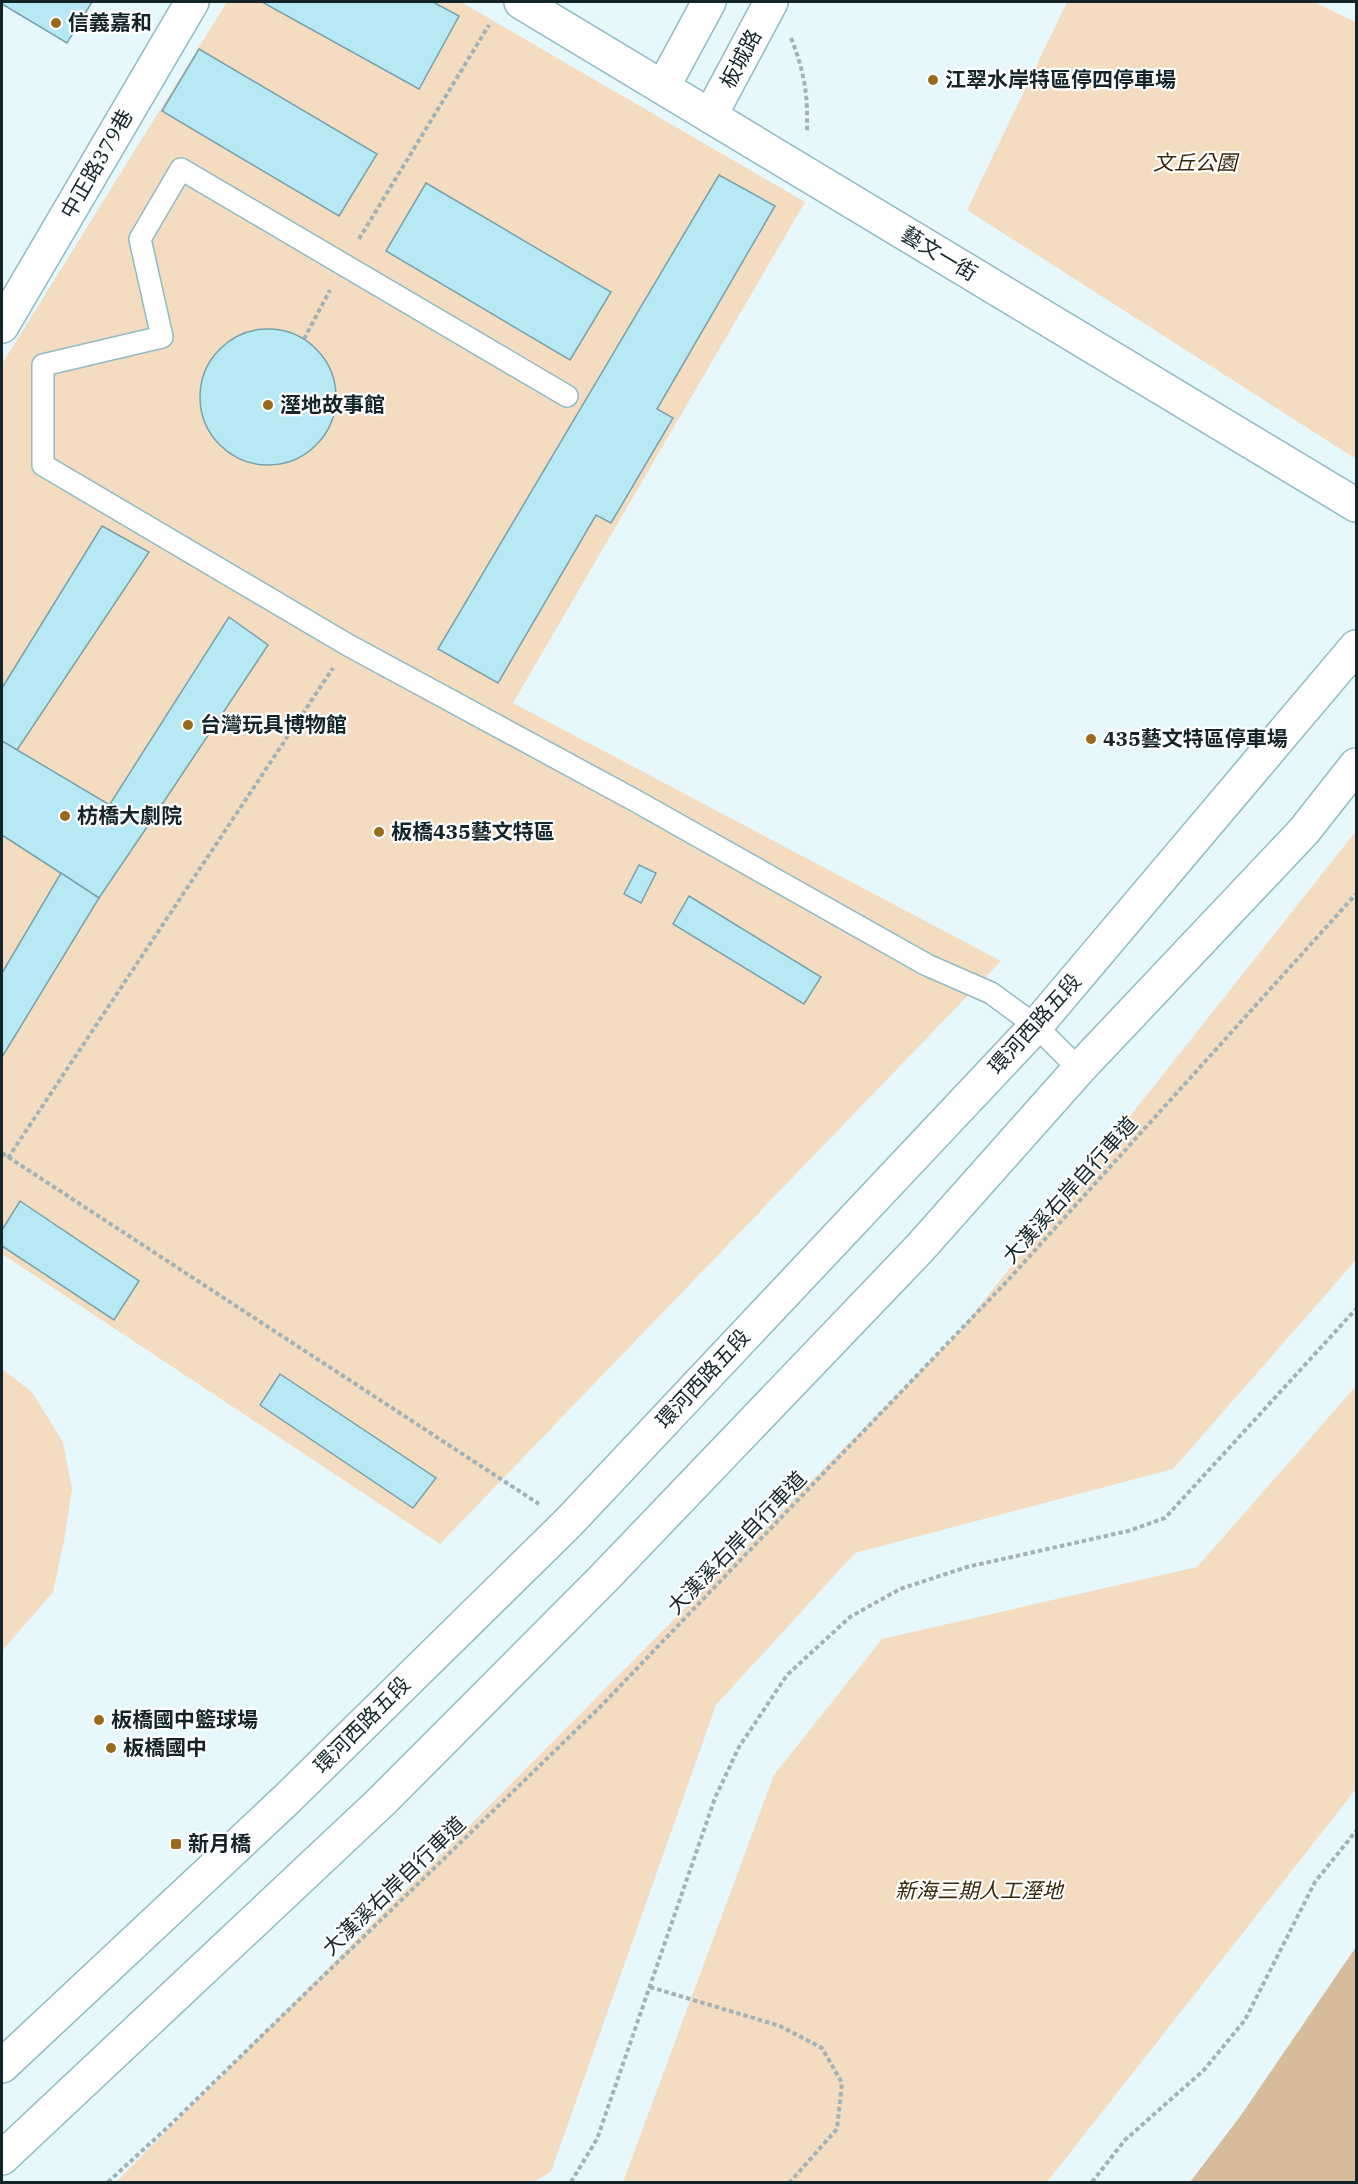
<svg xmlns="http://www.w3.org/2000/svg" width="1358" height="2184" font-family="'IBM Plex Serif','Noto Sans TC',serif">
<rect width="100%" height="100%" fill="#e7f8fd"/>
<g fill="#f3dcbf">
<path d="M 227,2 L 461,2 L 805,202 L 513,703 L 1001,961 L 440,1544 L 2,1254 L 2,364 Z"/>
<path d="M 1067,2 L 1314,2 L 1356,22 L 1356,459 L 967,210 Z"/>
<path d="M 1356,831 L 1356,1260 L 1173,1469 L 855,1553 L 716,1705 L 551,2172 L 533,2182 L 116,2182 L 959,1332 Z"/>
<path d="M 2,1369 L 32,1392 L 63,1442 L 72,1489 L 64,1541 L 53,1592 L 2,1651 Z"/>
<path d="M 1356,1386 L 1356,1789 L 1047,2182 L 623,2182 L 774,1775 L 882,1639 L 1197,1567 Z"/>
</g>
<path fill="#d6bc9b" d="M 1356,1947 L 1356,2182 L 1190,2182 L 1239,2118 Z"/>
<g fill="#b7e9f5" stroke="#77a1ab" stroke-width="1.5">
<path d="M 2,2 L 92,2 L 67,43 L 2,4 Z"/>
<path d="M 262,2 L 433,2 L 459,16 L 419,89 Z"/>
<path d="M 199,49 L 377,154 L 339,216 L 162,111 Z"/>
<path d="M 719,175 L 775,206 L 657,409 L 673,418 L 611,523 L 596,515 L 498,683 L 438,649 Z"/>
<path d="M 426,183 L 611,292 L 570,360 L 386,251 Z"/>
<circle cx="268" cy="397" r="68"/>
<path d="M 102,526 L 149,552 L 17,750 L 2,741 L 2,688 Z"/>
<path d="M 229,617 L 268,645 L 147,827 L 110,804 Z"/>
<path d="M 2,741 L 147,827 L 99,898 L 2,835 Z"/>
<path d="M 639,865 L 656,873 L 641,903 L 624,894 Z"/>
<path d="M 61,873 L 99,898 L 2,1057 L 2,973 Z"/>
<path d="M 689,896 L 821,977 L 804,1004 L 673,924 Z"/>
<path d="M 20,1201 L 139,1281 L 114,1320 L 2,1246 L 2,1230 Z"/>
<path d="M 280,1374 L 436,1478 L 413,1508 L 260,1405 Z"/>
</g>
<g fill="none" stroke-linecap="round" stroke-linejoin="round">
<g stroke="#90bbc5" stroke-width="24">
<path id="lane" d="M 567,396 L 181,169 L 140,239 L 162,337 L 43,365 L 43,465 L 348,645 L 636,801 L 927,965 L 991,993 L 1036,1026 L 1079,1069"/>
</g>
<g stroke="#90bbc5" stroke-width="36">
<g id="street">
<path d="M 521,2 L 1356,505"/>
<path d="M 2,326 L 192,2"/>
</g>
</g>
<g stroke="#90bbc5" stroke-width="36">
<g id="secondary">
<path d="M 663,87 L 709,2"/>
<path d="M 710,116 L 771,2"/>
<path d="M 2,2066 L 287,1799 L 568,1523 L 1036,1026 L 1356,647"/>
<path d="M 2,2158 L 382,1801 L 602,1580 L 919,1249 L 1079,1069 L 1304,831 L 1356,765"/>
</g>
</g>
<g stroke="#a2b3b8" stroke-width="4" stroke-dasharray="4.5 3" stroke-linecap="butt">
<path d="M 791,38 C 805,73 808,96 807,133"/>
<path d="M 359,239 L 489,25"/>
<path d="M 304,339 L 330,290"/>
<path d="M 2,1153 L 539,1504"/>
<path d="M 8,1158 L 333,668"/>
<path d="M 650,1987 L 780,2026 L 822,2048 L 842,2083 L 837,2129 L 790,2182"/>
<path d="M 108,2182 L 168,2127 L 601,1706 L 1010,1278 L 1356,894"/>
<path d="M 571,2182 L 597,2139 L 715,1798 L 739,1747 L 787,1675 L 850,1617 L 900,1589 L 967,1567 L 1128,1531 L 1165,1518 L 1356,1309"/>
<path d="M 1092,2182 L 1125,2140 L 1204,2070 L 1245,2020 L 1315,1882 L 1356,1831"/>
</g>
<use href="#lane" stroke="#fff" stroke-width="21"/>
<use href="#street" stroke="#fff" stroke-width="33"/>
<use href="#secondary" stroke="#fff" stroke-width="33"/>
</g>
<g fill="#9a6a1c" stroke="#fff" stroke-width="2">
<circle cx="56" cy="23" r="6"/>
<circle cx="933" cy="80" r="6"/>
<circle cx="268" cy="405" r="6"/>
<circle cx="188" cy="725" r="6"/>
<circle cx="1091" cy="739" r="6"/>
<circle cx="65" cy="816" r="6"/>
<circle cx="379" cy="832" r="6"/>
<circle cx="99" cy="1720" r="6"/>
<circle cx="111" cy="1748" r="6"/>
<rect x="170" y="1838" width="12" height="12" rx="3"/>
</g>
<g text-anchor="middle" stroke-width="4.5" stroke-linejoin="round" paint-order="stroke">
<g font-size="21" font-weight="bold" fill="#142529" stroke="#fff" text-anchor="start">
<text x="68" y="30">信義嘉和</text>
<text x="945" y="87">江翠水岸特區停四停車場</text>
<text x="280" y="412">溼地故事館</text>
<text x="200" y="732">台灣玩具博物館</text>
<text x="1103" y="746">435藝文特區停車場</text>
<text x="77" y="823">枋橋大劇院</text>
<text x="391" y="839">板橋435藝文特區</text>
<text x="111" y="1727">板橋國中籃球場</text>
<text x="123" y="1755">板橋國中</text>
<text x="188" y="1851">新月橋</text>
</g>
<g font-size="21" fill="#142529" stroke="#fff">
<text transform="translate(741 59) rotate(-62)" y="7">板城路</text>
<text transform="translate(97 164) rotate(-60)" y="7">中正路379巷</text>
<text transform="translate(939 254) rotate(31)" y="7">藝文一街</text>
<text transform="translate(1035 1024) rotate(-48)" y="7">環河西路五段</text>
<text transform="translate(1070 1190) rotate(-48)" y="7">大漢溪右岸自行車道</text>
<text transform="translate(703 1379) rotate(-47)" y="7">環河西路五段</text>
<text transform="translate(737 1543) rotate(-46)" y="7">大漢溪右岸自行車道</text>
<text transform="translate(362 1725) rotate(-45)" y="7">環河西路五段</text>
<text transform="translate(394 1886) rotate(-44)" y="7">大漢溪右岸自行車道</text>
</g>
<g font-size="21" font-style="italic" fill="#392609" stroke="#fff">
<text x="1195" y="170">文丘公園</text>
<text x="979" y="1898">新海三期人工溼地</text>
</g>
</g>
<rect width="1358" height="2184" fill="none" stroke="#142529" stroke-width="6"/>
</svg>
